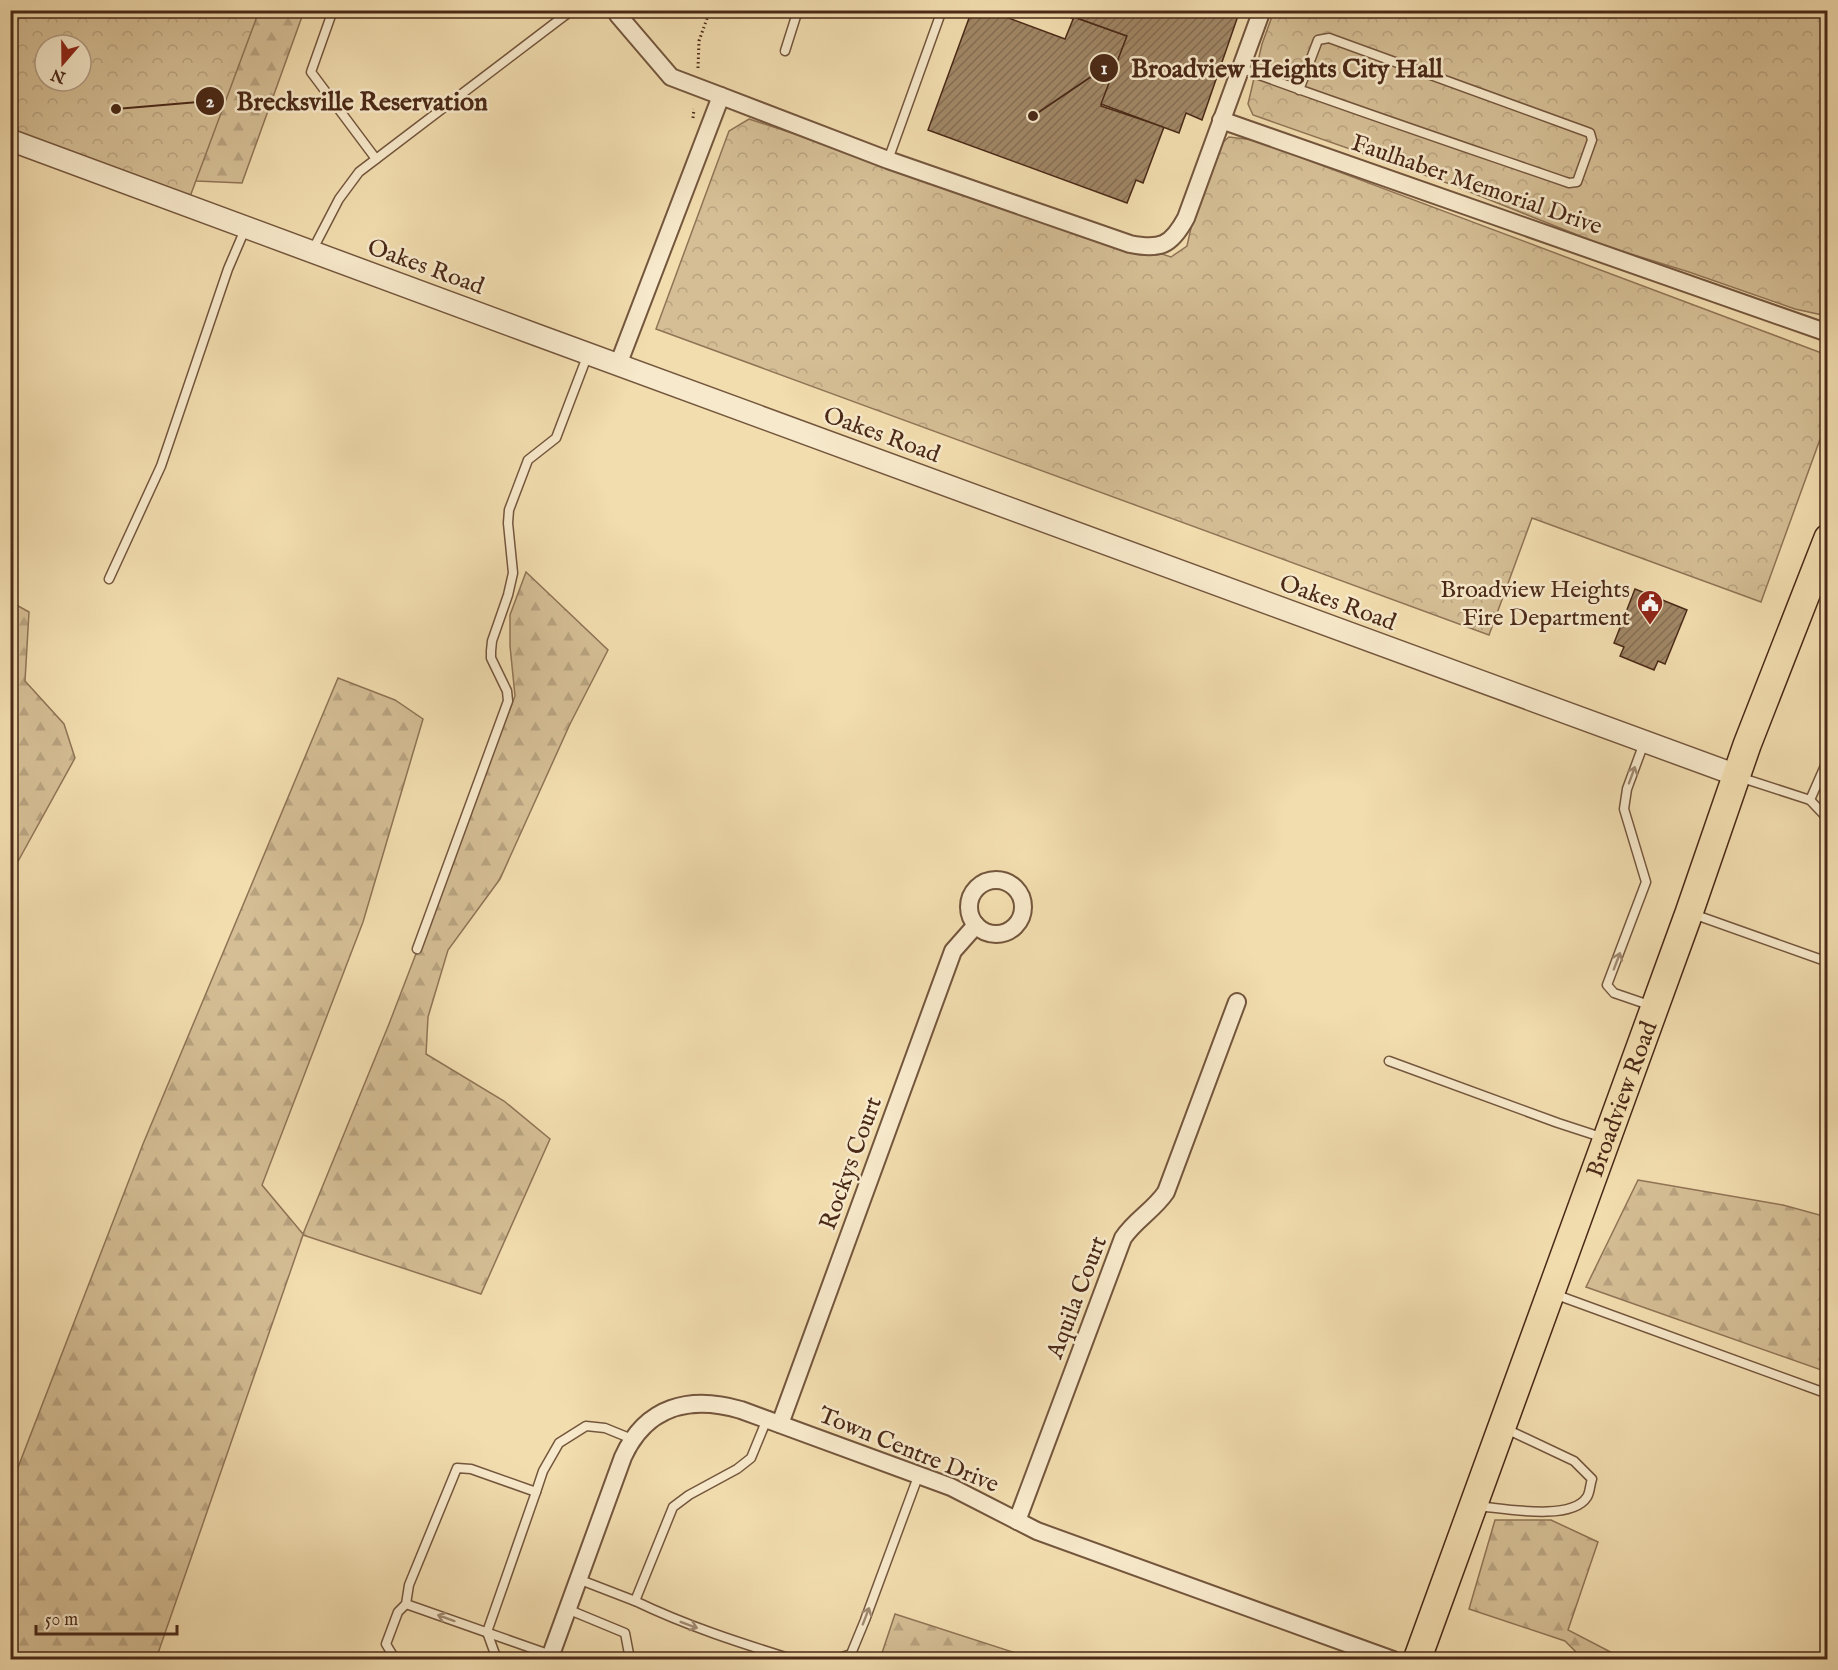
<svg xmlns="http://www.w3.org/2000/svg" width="1838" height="1670" font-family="'IM FELL English',serif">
<defs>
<pattern id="forest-firs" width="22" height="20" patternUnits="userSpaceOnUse" patternTransform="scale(1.5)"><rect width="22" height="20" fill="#d5be95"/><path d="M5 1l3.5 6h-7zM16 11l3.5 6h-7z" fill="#b8a380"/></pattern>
<pattern id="park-crowns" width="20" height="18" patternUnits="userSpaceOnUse" patternTransform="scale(1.5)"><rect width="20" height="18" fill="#d5be95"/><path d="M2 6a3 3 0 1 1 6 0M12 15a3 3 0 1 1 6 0" fill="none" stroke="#b8a380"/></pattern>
<pattern id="building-hatch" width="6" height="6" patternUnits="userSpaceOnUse" patternTransform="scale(1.5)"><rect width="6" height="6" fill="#a18766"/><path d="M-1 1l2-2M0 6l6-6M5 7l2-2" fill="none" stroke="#856e53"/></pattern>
</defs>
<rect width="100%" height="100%" fill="#f2ddaf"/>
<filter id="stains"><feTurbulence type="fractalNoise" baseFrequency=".00333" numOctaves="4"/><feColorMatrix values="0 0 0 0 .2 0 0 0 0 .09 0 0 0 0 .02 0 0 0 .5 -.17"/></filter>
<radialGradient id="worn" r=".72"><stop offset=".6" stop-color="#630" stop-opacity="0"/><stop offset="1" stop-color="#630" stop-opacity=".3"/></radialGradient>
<g fill="url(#forest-firs)" stroke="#907456" stroke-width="1.5" fill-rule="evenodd">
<path d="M 10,11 L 304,11 L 242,183 L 196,181 L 11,112 ZM 45,45 L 81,45 L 81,81 L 45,81 Z"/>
<path d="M 526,572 L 608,650 L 570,724 L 500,879 L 448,950 L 428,1017 L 426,1054 L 504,1101 L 550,1139 L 481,1294 L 303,1235 L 156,1659 L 11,1659 L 10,1488 L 143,1144 L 338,678 L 395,700 L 423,719 L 363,922 L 262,1185 L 303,1234 L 389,1024 L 515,696 L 510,646 L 510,615 Z"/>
<path d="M 11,602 L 29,612 L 25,681 L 64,724 L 75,758 L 11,874 Z"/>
<path d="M 1638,1180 L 1783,1205 L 1827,1217 L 1827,1372 L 1586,1287 Z"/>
<path d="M 1495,1520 L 1551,1520 L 1598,1542 L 1568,1630 L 1624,1659 L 1583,1659 L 1565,1641 L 1469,1609 Z"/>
<path d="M 895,1614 L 1034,1659 L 880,1659 Z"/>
</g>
<g fill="url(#park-crowns)" stroke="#907456" stroke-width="1.5" fill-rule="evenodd">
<path d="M 10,11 L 259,11 L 188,202 L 11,136 ZM 45,45 L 81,45 L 81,81 L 45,81 Z"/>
<path d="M 1274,11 L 1827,11 L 1827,316 L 1795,309 L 1689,272 L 1605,246 L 1450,184 L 1253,115 L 1248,104 L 1262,44 Z"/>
<path d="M 749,119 L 1171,257 L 1187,246 L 1193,219 L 1221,144 L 1229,137 L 1254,140 L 1827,355 L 1827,420 L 1761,602 L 1532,518 L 1489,635 L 656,329 L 729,131 Z"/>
</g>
<g fill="url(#building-hatch)" stroke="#4a2917" stroke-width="1.5">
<path d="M 972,10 L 987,10 L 1065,39 L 1074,17 L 1127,36 L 1101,106 L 1164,127 L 1143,183 L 1136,180 L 1127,203 L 928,130 Z"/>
<path d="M 1070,10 L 1240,10 L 1202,120 L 1186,113 L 1179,133 L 1101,104 L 1127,36 L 1074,17 L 1073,19 L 1067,16 Z"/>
<path d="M 1635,589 L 1687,610 L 1665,664 L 1658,661 L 1654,670 L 1620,656 L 1624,647 L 1614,643 Z"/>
</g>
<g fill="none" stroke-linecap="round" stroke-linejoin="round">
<g stroke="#74563d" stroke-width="11">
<g id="service">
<path d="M 333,10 L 311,72 L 376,159"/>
<path d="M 785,51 L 798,10"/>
<path d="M 1240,68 C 1349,108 1459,145 1569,183 L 1577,182 L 1592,140 L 1590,133 L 1329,38 L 1318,40 L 1299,90"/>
<path d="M 888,160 L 942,10"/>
<path d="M 312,251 L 339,199 L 359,172 L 572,10"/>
<path d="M 109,579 L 161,466 L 228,269 L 246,227"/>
<path d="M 1644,743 L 1627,789 L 1624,809 L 1646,882 L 1607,985 L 1614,993 L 1652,1006"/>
<path d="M 1739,777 L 1810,800 L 1828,759"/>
<path d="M 1810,800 L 1828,819"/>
<path d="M 1693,914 L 1828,962"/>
<path d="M 417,949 L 508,701 L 507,691 L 491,658 L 491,651 L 492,641 L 508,595 L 513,573 L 508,523 L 509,510 L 528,460 L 556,438 L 588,354"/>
<path d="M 1389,1061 L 1558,1123 L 1604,1138"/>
<path d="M 1554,1294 L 1828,1394"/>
<path d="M 1477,1506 C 1503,1508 1571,1522 1587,1497 C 1590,1493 1590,1484 1592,1479 L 1574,1461 L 1504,1428"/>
<path d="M 578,1579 L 635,1601 L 673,1507 L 689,1495 L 737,1469 L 751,1458 L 767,1419"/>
<path d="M 635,1601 C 687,1626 740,1643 795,1660"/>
<path d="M 406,1604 L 551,1655"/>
<path d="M 567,1609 L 625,1633 L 629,1654 L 627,1660"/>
<path d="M 398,1660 L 395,1659 L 386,1644 L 398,1612 L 406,1604 L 409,1585 L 457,1468 L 471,1469 L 536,1492 L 543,1471 L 559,1443 L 586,1426 L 605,1428 L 632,1439"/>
<path d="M 493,1660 L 495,1654 L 487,1632 L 536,1492"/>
<path d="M 834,1660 L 851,1654 L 865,1620 L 919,1474"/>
</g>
</g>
<g stroke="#74563d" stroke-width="20">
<g id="minor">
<path d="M 617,10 L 618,15 L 671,77 L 721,96"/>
<path d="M 1221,120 L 1828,333"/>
<path d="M 618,365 L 721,96 L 888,160 L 1130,244 C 1160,250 1171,246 1186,218 L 1262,10"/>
<circle cx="996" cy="907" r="27"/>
<path d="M 780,1424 L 953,951 L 976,925"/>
<path d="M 1017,1521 L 1123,1238 C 1135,1220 1154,1210 1166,1192 L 1237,1002"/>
<path d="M 549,1660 L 623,1457 C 646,1406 690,1395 741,1410 L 951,1487 L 1037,1531 L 1393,1660"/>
</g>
</g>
<g stroke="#74563d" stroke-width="24">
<path id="tertiary" d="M 10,140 L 537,335 L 1736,775"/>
</g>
<g stroke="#4a2917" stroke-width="30">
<g id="primary">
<path id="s1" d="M 1417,1660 L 1689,913 L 1747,745 L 1828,538"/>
</g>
</g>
<g stroke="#4a2917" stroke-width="3" stroke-dasharray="1.5 3" stroke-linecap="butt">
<path d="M 698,68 L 699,41 L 710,10"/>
<path d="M 693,118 L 694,109"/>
</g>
<use href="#service" stroke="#f7e9cb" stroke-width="8"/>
<use href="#minor" stroke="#f7e9cb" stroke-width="16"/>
<use href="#tertiary" stroke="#f7e9cb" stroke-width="21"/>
<use href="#primary" stroke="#f2ddaf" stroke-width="27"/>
</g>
<defs><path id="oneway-shaft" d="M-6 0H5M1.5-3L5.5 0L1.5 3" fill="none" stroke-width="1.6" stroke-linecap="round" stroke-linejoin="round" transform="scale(1.5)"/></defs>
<g stroke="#a08971">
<use href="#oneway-shaft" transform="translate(1632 775) rotate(-70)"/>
<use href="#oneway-shaft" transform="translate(1617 961) rotate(-69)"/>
<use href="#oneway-shaft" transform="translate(866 1616) rotate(-69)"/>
<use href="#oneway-shaft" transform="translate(446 1618) rotate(-160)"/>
<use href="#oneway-shaft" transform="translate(689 1625) rotate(20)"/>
</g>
<defs>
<g id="civic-pin" transform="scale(1.35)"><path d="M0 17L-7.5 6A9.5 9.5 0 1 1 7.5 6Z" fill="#8f2418" stroke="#f7e9cb"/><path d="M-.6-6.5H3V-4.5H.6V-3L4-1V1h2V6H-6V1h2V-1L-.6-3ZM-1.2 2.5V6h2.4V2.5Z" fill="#fff"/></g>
</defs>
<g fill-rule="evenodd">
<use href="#civic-pin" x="1650" y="603"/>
</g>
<g text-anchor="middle" stroke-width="5" stroke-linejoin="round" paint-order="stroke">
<g font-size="24" fill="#4a2917" stroke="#f7e9cb">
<text transform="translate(1477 184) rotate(19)" y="8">Faulhaber Memorial Drive</text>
<text transform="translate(426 266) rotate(20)" y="8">Oakes Road</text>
<text transform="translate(882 434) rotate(20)" y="8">Oakes Road</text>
<text transform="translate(1338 602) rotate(20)" y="8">Oakes Road</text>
<text dy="8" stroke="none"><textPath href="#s1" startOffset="597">Broadview Road</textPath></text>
<text transform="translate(850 1163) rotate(-70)" y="8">Rockys Court</text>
<text transform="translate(1076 1297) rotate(-69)" y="8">Aquila Court</text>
<text transform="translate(909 1449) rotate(22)" y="8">Town Centre Drive</text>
</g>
<g font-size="24" fill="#4a2917" stroke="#f7e9cb" text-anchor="end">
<text x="1630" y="597">Broadview Heights<tspan x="1630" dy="28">Fire Department</tspan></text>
</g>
</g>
<path fill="none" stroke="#4a2917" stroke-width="2" d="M1033 116L1104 68M116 109L210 101"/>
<g fill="#4a2917" stroke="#f7e9cb" stroke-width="2">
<circle cx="1033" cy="116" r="6"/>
<circle cx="116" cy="109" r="6"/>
<circle cx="1104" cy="68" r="15"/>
<circle cx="210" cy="101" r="15"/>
</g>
<g font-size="18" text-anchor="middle" font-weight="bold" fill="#fff">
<text x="1104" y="74">1</text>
<text x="210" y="107">2</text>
</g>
<g font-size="26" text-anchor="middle" font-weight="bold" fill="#4a2917" stroke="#f7e9cb" stroke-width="5" stroke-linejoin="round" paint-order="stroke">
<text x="1287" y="77">Broadview Heights City Hall</text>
<text x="362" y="110">Brecksville Reservation</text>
</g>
<rect width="1838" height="1670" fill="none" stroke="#f2ddaf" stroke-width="36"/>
<rect x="12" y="12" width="1814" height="1646" fill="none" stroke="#4a2917" stroke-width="3"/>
<rect x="18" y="18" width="1802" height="1634" fill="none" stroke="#4a2917" stroke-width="1.5"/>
<g transform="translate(63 63) rotate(200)"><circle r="28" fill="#f7e9cb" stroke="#b29c83" stroke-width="1.5"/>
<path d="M0-4.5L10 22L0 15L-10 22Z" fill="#8f2418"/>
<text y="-9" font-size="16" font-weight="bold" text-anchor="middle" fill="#4a2917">N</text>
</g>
<path d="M36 1625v9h141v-9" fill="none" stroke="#4a2917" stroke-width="3"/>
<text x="45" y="1625" font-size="18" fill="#4a2917" stroke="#f7e9cb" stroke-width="4.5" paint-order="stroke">50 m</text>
<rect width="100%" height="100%" filter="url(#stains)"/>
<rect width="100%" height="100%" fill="url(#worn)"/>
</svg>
